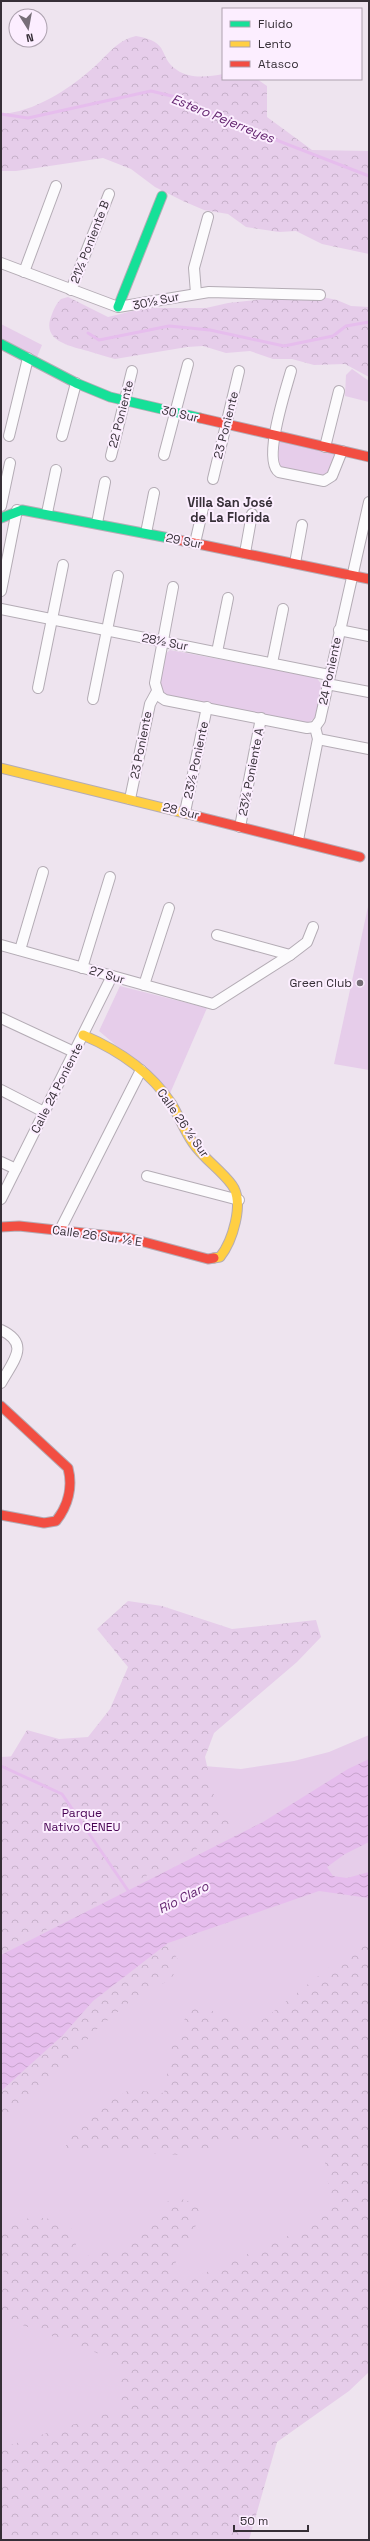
<svg xmlns="http://www.w3.org/2000/svg" width="370" height="2541" font-family="'Space Grotesk',sans-serif">
<defs>
<pattern id="forest-crowns" width="20" height="18" patternUnits="userSpaceOnUse"><rect width="20" height="18" fill="#e6cdea"/><path d="M2 6a3 3 0 1 1 6 0M12 15a3 3 0 1 1 6 0" fill="none" stroke="#c6b0c9"/></pattern>
<pattern id="water-waves" width="16" height="10" patternUnits="userSpaceOnUse"><rect width="16" height="10" fill="#e6bded"/><path d="M0 5q4-4 8 0t8 0" fill="none" stroke="#c6a3cc"/></pattern>
</defs>
<rect width="100%" height="100%" fill="#eee4ef"/>
<g fill="#e6cdea">
<path d="M 1,324 L 42,345 L 37,357 L 1,338 Z"/>
<path d="M 352,369 L 369,381 L 369,402 L 345,396 L 346,375 Z"/>
<path d="M 278,439 L 335,453 L 328,477 L 281,470 L 276,462 Z"/>
<path d="M 170,650 L 316,677 L 322,685 L 315,718 L 306,724 L 166,696 L 159,686 L 164,655 Z"/>
<path d="M 369,902 L 369,1070 L 334,1064 Z"/>
<path d="M 120,986 L 207,1008 L 168,1098 L 137,1063 L 99,1031 Z"/>
<path d="M 369,1735 L 369,2289 L 1,2540 L 1,1757 L 55,1754 L 241,1769 L 294,1761 L 329,1752 Z"/>
</g>
<g fill="url(#forest-crowns)">
<path d="M 136,36 C 172,42 157,57 177,70 C 189,79 209,77 223,74 L 223,79 L 257,79 L 267,86 L 267,117 L 312,150 L 369,151 L 369,254 L 322,244 L 296,231 L 279,232 L 246,227 L 228,214 L 204,210 L 183,201 L 155,187 L 131,169 L 103,158 L 16,171 L 1,171 L 1,114 C 34,112 68,90 93,68 C 107,56 117,40 136,36 Z"/>
<path d="M 68,297 L 108,317 L 145,308 L 206,308 L 228,303 L 266,299 L 322,297 L 337,300 L 351,306 L 369,307 L 369,377 L 345,364 L 314,365 L 292,359 L 273,359 L 250,351 L 226,353 L 203,346 L 187,347 L 115,359 C 106,357 99,354 91,352 C 75,347 44,343 50,320 C 53,311 55,305 61,299 Z"/>
<path d="M 128,1601 L 162,1606 L 232,1629 L 316,1620 L 321,1637 L 297,1662 L 214,1733 L 205,1757 L 213,1793 L 233,1829 L 1,1954 L 1,1773 L 27,1730 L 59,1739 L 88,1737 L 110,1709 L 128,1667 L 97,1629 Z"/>
<path d="M 168,1943 L 180,1963 L 171,1979 L 132,2000 L 97,2029 L 31,2100 L 1,2128 L 1,2093 L 55,2044 L 102,1991 Z"/>
<path d="M 369,1944 L 369,2372 L 349,2391 L 277,2442 L 249,2540 L 1,2540 L 1,2445 L 4,2447 L 121,2409 L 121,2362 L 1,2317 L 1,2296 L 6,2278 L 1,2264 L 1,2226 L 33,2217 L 69,2221 L 80,2258 L 135,2243 L 172,2196 L 206,2207 L 170,2273 L 191,2279 L 286,2237 L 332,2209 L 324,2156 L 288,2142 L 234,2141 L 182,2155 L 64,2149 L 82,2118 L 129,2090 L 164,2093 L 172,2045 L 193,2002 L 251,2029 L 345,1955 Z"/>
</g>
<path fill="url(#water-waves)" d="M 369,1759 L 369,1842 L 345,1854 L 327,1867 L 333,1876 L 347,1878 L 369,1872 L 369,1898 L 319,1891 L 168,1943 L 93,2001 L 63,2035 L 1,2091 L 1,1955 L 263,1822 L 348,1769 Z"/>
<g fill="none" stroke-linecap="round" stroke-linejoin="round">
<g stroke="#e6bded" stroke-width="3">
<path d="M 1,114 L 28,118 L 151,91 L 180,98 L 248,129 L 369,176"/>
<path d="M 88,333 L 99,340 L 169,326 L 210,330 L 284,346 L 333,336 L 346,326 L 369,322"/>
<path d="M 1,1766 L 62,1794 L 129,1892"/>
</g>
<g stroke="#b4acb5" stroke-width="12">
<g id="street">
<path d="M 1,263 L 118,307 L 209,292 L 320,295"/>
<path d="M 24,272 L 56,186"/>
<path d="M 71,290 L 109,194"/>
<path d="M 196,293 L 194,268 L 208,217"/>
<path d="M 291,371 C 286,389 262,461 279,472 L 324,481 L 332,476 L 342,451"/>
<path d="M 9,436 L 28,358"/>
<path d="M 62,436 L 76,383"/>
<path d="M 325,447 L 339,391"/>
<path d="M 164,455 L 188,364"/>
<path d="M 111,456 L 132,371"/>
<path d="M 213,479 L 239,371"/>
<path d="M 1,506 L 10,463"/>
<path d="M 47,513 L 56,470"/>
<path d="M 97,523 L 105,482"/>
<path d="M 146,533 L 154,493"/>
<path d="M 195,543 L 204,504"/>
<path d="M 245,553 L 252,514"/>
<path d="M 295,563 L 302,525"/>
<path d="M 173,587 L 155,683 L 159,696 L 165,700 L 307,728 L 315,727"/>
<path d="M 1,591 L 17,510"/>
<path d="M 1,609 L 329,675"/>
<path d="M 339,630 L 369,636"/>
<path d="M 217,652 L 228,598"/>
<path d="M 272,663 L 283,609"/>
<path d="M 327,684 L 369,692"/>
<path d="M 38,688 L 63,565"/>
<path d="M 93,699 L 118,576"/>
<path d="M 315,727 L 320,720 L 369,502"/>
<path d="M 318,739 L 369,749"/>
<path d="M 130,799 L 150,704 L 156,693"/>
<path d="M 185,812 L 207,707"/>
<path d="M 240,827 L 261,718"/>
<path d="M 298,840 L 318,739 L 315,727"/>
<path d="M 217,935 L 290,955"/>
<path d="M 1,945 L 213,1004 L 290,955 L 307,942 L 313,927"/>
<path d="M 20,950 L 43,872"/>
<path d="M 82,968 L 110,877"/>
<path d="M 144,985 L 169,908"/>
<path d="M 1,1018 L 74,1052"/>
<path d="M 1,1090 L 44,1112"/>
<path d="M 1,1162 L 16,1169"/>
<path d="M 147,1176 L 239,1200"/>
<path d="M 1,1199 L 112,976"/>
<path d="M 60,1230 L 141,1070"/>
<path d="M 1,1330 C 31,1344 13,1361 1,1383"/>
</g>
</g>
<g stroke="#b4acb5" stroke-width="11">
<g id="fast">
<path d="M 118,307 L 162,196"/>
<path d="M 1,344 L 76,383 L 110,397 L 200,418"/>
<path d="M 1,518 L 22,510 L 169,538"/>
</g>
</g>
<g stroke="#b4acb5" stroke-width="11">
<g id="slow">
<path d="M 1,768 L 200,817"/>
<path d="M 83,1035 C 118,1050 150,1071 171,1103 C 179,1116 184,1130 193,1143 C 204,1159 221,1170 232,1185 C 245,1203 232,1242 220,1257 L 214,1258"/>
</g>
</g>
<g stroke="#b4acb5" stroke-width="11">
<g id="jam">
<path d="M 200,418 L 369,457"/>
<path d="M 169,538 L 369,579"/>
<path d="M 200,817 L 360,857"/>
<path d="M 1,1227 L 19,1226 L 129,1238 L 208,1259 L 214,1258"/>
<path d="M 1,1406 L 68,1468 C 73,1487 68,1506 56,1521 L 44,1523 L 1,1515"/>
</g>
</g>
<use href="#street" stroke="#fcfbfd" stroke-width="10"/>
<use href="#fast" stroke="#16e098" stroke-width="9"/>
<use href="#slow" stroke="#ffcf43" stroke-width="9"/>
<use href="#jam" stroke="#f24e42" stroke-width="9"/>
</g>
<circle fill="#766e77" stroke="#fceeff" stroke-width="1.5" cx="360" cy="983" r="4"/>
<g text-anchor="middle" stroke-width="4" stroke-linejoin="round" paint-order="stroke">
<g font-size="12" fill="#362f37" stroke="#fceeff">
<text transform="translate(90 242) rotate(-69)" y="4">21½ Poniente B</text>
<text transform="translate(156 301) rotate(-12)" y="4">30½ Sur</text>
<text transform="translate(121 414) rotate(-76)" y="4">22 Poniente</text>
<text transform="translate(180 414) rotate(13)" y="4">30 Sur</text>
<text transform="translate(226 425) rotate(-76)" y="4">23 Poniente</text>
<text transform="translate(184 541) rotate(11)" y="4">29 Sur</text>
<text transform="translate(165 642) rotate(11)" y="4">28½ Sur</text>
<text transform="translate(330 671) rotate(-78)" y="4">24 Poniente</text>
<text transform="translate(141 745) rotate(-79)" y="4">23 Poniente</text>
<text transform="translate(196 760) rotate(-78)" y="4">23½ Poniente</text>
<text transform="translate(251 772) rotate(-79)" y="4">23½ Poniente A</text>
<text transform="translate(181 811) rotate(14)" y="4">28 Sur</text>
<text transform="translate(107 975) rotate(16)" y="4">27 Sur</text>
<text transform="translate(57 1088) rotate(-63)" y="4">Calle 24 Poniente</text>
<text transform="translate(183 1123) rotate(55)" y="4">Calle 26 ½ Sur</text>
<text transform="translate(97 1236) rotate(8)" y="4">Calle 26 Sur ½ E</text>
</g>
<g font-size="12" fill="#362f37" stroke="#fceeff" text-anchor="end">
<text x="352" y="987">Green Club</text>
</g>
<g font-size="12" fill="#480454" stroke="#fceeff">
<text x="82" y="1817">Parque<tspan x="82" dy="14">Nativo CENEU</tspan></text>
</g>
<g font-size="13" font-style="italic" fill="#642570" stroke="#fceeff">
<text transform="translate(223 118) rotate(22)" y="5">Estero Pejerreyes</text>
<text transform="translate(183 1897) rotate(-27)" y="5">Río Claro</text>
</g>
<g font-size="13" font-weight="bold" fill="#362f37" stroke="#fceeff">
<text x="230" y="507">Villa San José<tspan x="230" dy="15">de La Florida</tspan></text>
</g>
</g>
<rect width="370" height="2541" fill="none" stroke="#362f37" stroke-width="4"/>
<rect x="222" y="8" width="140" height="72" fill="#fceeff" stroke="#ada2af"/>
<rect x="230" y="21" width="20" height="6" fill="#16e098" stroke="#ada2af"/>
<text x="258" y="28" font-size="12" fill="#362f37">Fluido</text>
<rect x="230" y="41" width="20" height="6" fill="#ffcf43" stroke="#ada2af"/>
<text x="258" y="48" font-size="12" fill="#362f37">Lento</text>
<rect x="230" y="61" width="20" height="6" fill="#f24e42" stroke="#ada2af"/>
<text x="258" y="68" font-size="12" fill="#362f37">Atasco</text>
<g transform="translate(28 28) rotate(169)"><circle r="19" fill="#fceeff" stroke="#ada2af"/>
<path d="M0-3L7 15L0 10L-7 15Z" fill="#766e77"/>
<text y="-6" font-size="11" font-weight="bold" text-anchor="middle" fill="#362f37">N</text>
</g>
<path d="M234 2525v6h74v-6" fill="none" stroke="#362f37" stroke-width="2"/>
<text x="240" y="2525" font-size="12" fill="#362f37" stroke="#fceeff" stroke-width="3" paint-order="stroke">50 m</text>
</svg>
